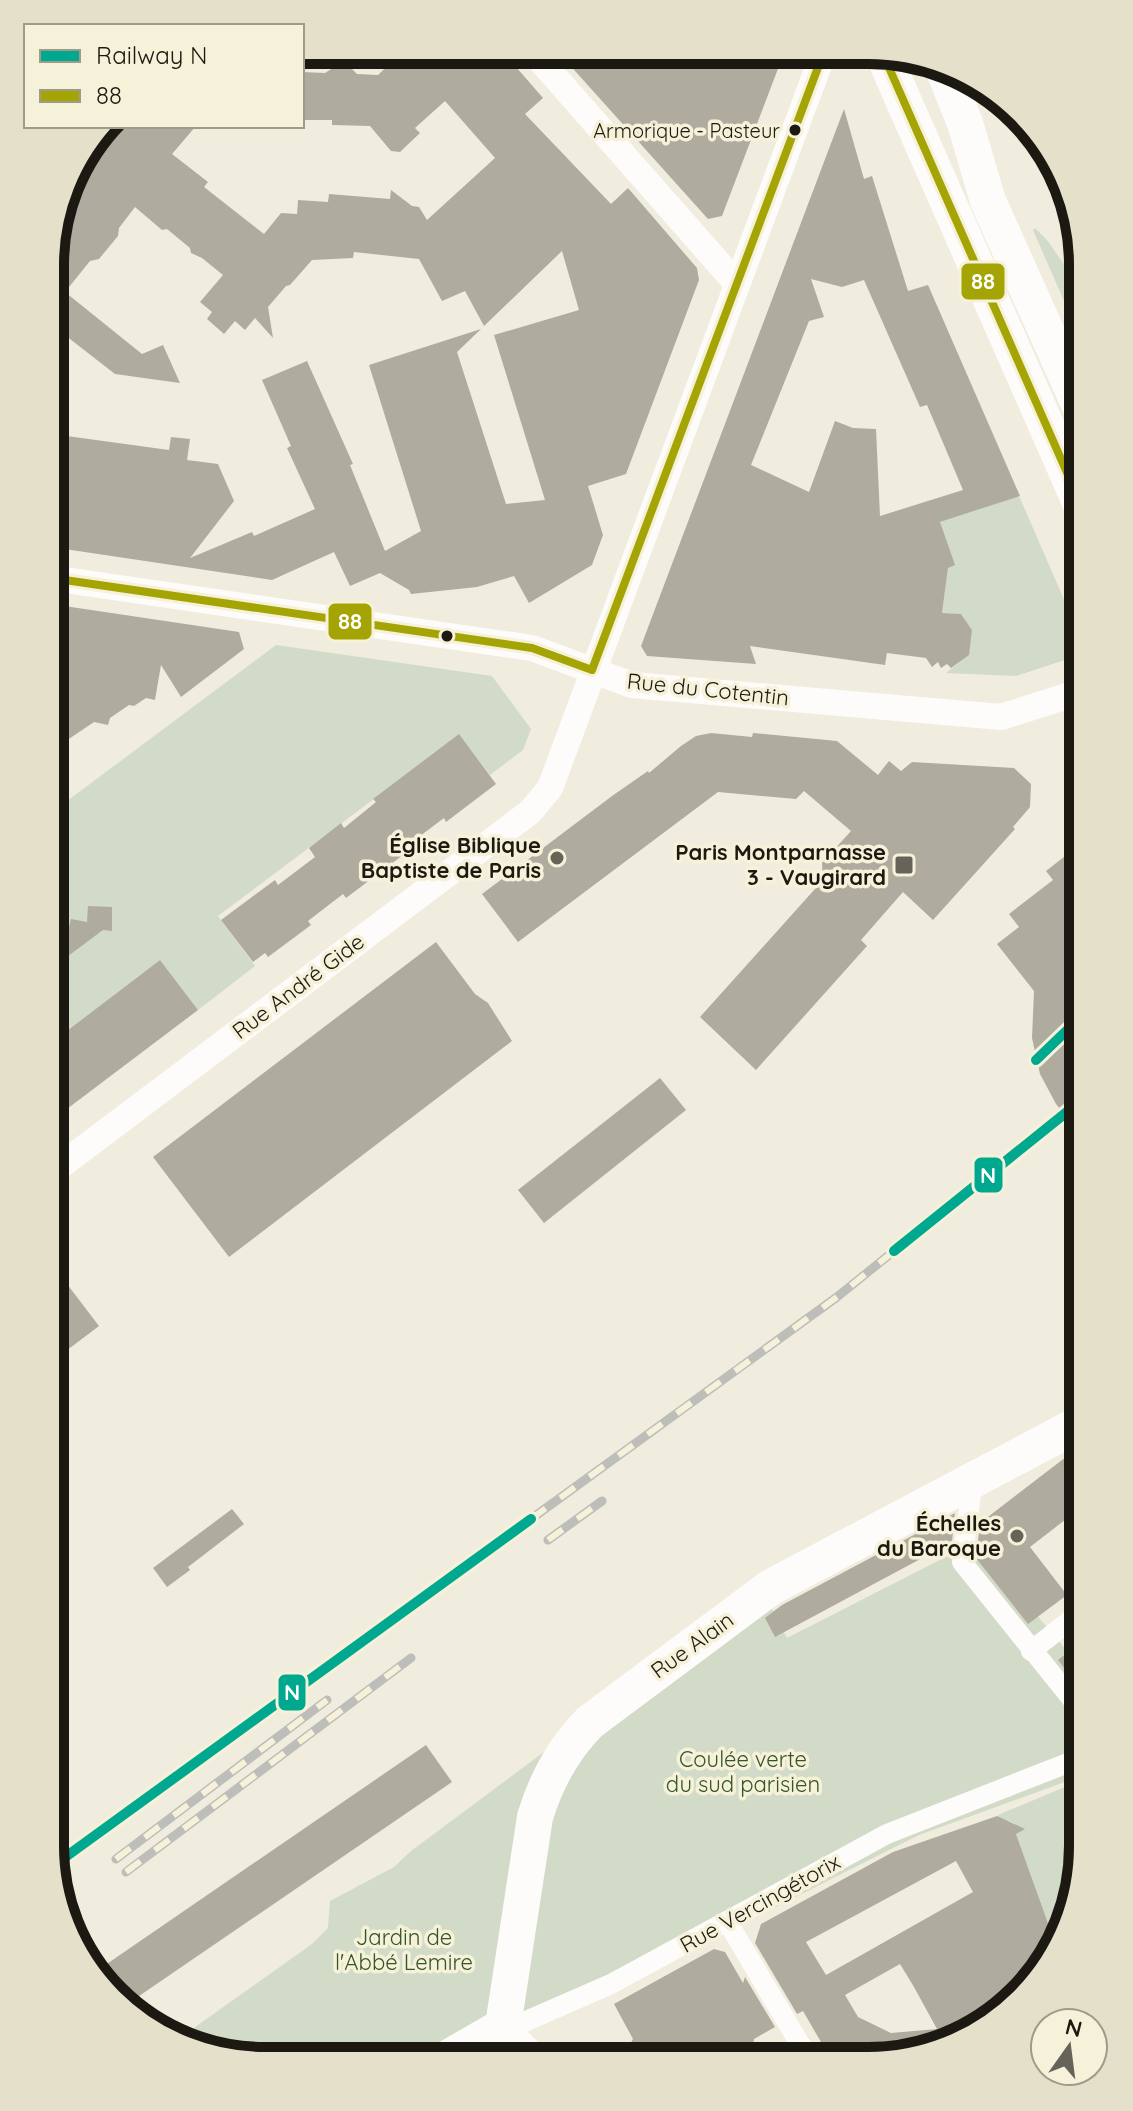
<svg xmlns="http://www.w3.org/2000/svg" width="1133" height="2111" font-family="Quicksand,sans-serif">
<rect width="100%" height="100%" fill="#f0eddf"/>
<g fill="#d2dac8">
<path d="M 1035,228 L 1047,240 L 1083,292 L 1083,344 L 1033,230 Z"/>
<path d="M 1019,496 L 1083,643 L 1083,654 L 1016,676 L 946,673 L 967,656 L 972,630 L 961,614 L 942,613 L 948,568 L 940,522 Z"/>
<path d="M 276,645 L 492,676 L 531,729 L 523,750 L 490,775 L 459,735 L 218,916 L 255,966 L 198,1010 L 160,960 L 51,1043 L 51,848 L 64,824 L 67,801 Z"/>
<path d="M 975,1542 L 1083,1670 L 1083,1799 L 1073,1779 L 919,1835 L 616,1987 L 486,2025 L 423,2060 L 236,2059 L 184,2035 L 312,1944 L 328,1928 L 330,1901 L 394,1867 L 411,1851 L 762,1590 L 787,1638 Z"/>
<path d="M 1072,1784 L 1083,1809 L 1083,1861 L 1053,1937 L 1016,1834 L 1015,1824 L 1009,1821 L 1002,1826 L 998,1815 Z"/>
</g>
<g fill="#afac9f" fill-rule="evenodd">
<path d="M 403,51 L 503,52 L 543,98 L 525,114 L 611,204 L 628,188 L 697,268 L 699,280 L 626,474 L 588,486 L 603,535 L 592,565 L 529,603 L 514,576 L 477,587 L 411,594 L 409,590 L 380,573 L 350,586 L 334,552 L 272,580 L 51,547 L 52,434 L 169,450 L 171,437 L 190,439 L 187,460 L 218,464 L 234,501 L 190,558 L 252,532 L 254,536 L 315,509 L 287,448 L 291,446 L 262,380 L 307,361 L 353,464 L 350,465 L 385,551 L 421,531 L 369,365 L 481,329 L 457,352 L 506,504 L 545,500 L 494,335 L 579,310 L 562,251 L 484,326 L 465,291 L 442,301 L 419,259 L 354,252 L 353,258 L 312,260 L 290,285 L 286,286 L 268,307 L 273,338 L 255,318 L 245,330 L 235,321 L 224,334 L 207,319 L 212,312 L 200,302 L 223,275 L 202,258 L 191,253 L 190,248 L 167,229 L 162,230 L 135,207 L 119,228 L 118,236 L 99,259 L 90,261 L 65,292 L 142,354 L 163,345 L 180,383 L 115,374 L 52,325 L 52,237 L 72,170 L 106,126 L 196,126 L 172,154 L 208,182 L 204,187 L 264,234 L 281,213 L 297,214 L 298,200 L 328,202 L 329,194 L 390,199 L 391,190 L 412,206 L 419,207 L 427,220 L 495,158 L 445,101 L 415,128 L 420,133 L 400,152 L 391,151 L 370,126 L 332,125 L 332,120 L 302,120 L 302,72 L 325,73 L 339,64 L 349,66 L 357,74 L 378,75 Z"/>
<path d="M 558,52 L 784,53 L 722,216 L 708,219 Z"/>
<path d="M 844,109 L 864,179 L 872,176 L 908,291 L 928,285 L 1020,496 L 940,522 L 955,565 L 948,568 L 942,613 L 961,614 L 972,630 L 969,655 L 951,668 L 947,664 L 941,668 L 938,662 L 932,667 L 926,658 L 887,653 L 885,665 L 750,646 L 756,664 L 647,656 L 641,646 ZM 811,279 L 842,287 L 864,280 L 920,407 L 927,405 L 963,490 L 880,516 L 876,429 L 853,428 L 835,421 L 809,492 L 751,465 L 809,321 L 824,317 Z"/>
<path d="M 51,604 L 239,632 L 244,649 L 181,697 L 161,665 L 155,700 L 146,698 L 134,706 L 129,705 L 110,718 L 108,725 L 94,722 L 51,751 Z"/>
<path d="M 711,733 L 752,737 L 753,733 L 837,741 L 878,775 L 889,761 L 901,771 L 912,762 L 1014,768 L 1031,784 L 1030,807 L 1013,827 L 1015,829 L 933,920 L 903,892 L 861,940 L 867,946 L 756,1070 L 700,1017 L 823,880 L 822,863 L 851,831 L 804,791 L 796,799 L 718,792 L 518,942 L 482,894 L 612,796 L 648,771 L 649,773 L 681,746 L 696,736 Z"/>
<path d="M 459,734 L 496,784 L 446,822 L 444,818 L 408,845 L 411,849 L 346,898 L 343,894 L 308,921 L 311,925 L 268,957 L 265,953 L 253,962 L 221,920 L 275,880 L 278,885 L 315,857 L 309,848 L 341,823 L 344,828 L 376,802 L 373,799 Z"/>
<path d="M 1083,842 L 1083,1135 L 1056,1104 L 1040,1074 L 1032,1038 L 1034,991 L 997,944 L 1019,927 L 1009,914 L 1053,880 L 1046,871 Z"/>
<path d="M 88,906 L 112,907 L 112,931 L 103,930 L 60,962 L 71,919 L 87,922 Z"/>
<path d="M 436,942 L 475,994 L 488,1003 L 512,1041 L 229,1257 L 153,1157 Z"/>
<path d="M 160,960 L 198,1010 L 51,1121 L 51,1043 Z"/>
<path d="M 660,1078 L 686,1110 L 544,1223 L 518,1190 Z"/>
<path d="M 51,1263 L 99,1326 L 66,1351 L 51,1330 Z"/>
<path d="M 1083,1447 L 1083,1506 L 1030,1547 L 1067,1595 L 1028,1624 L 976,1558 L 980,1523 L 1066,1457 Z"/>
<path d="M 232,1509 L 244,1524 L 188,1567 L 190,1570 L 167,1587 L 153,1568 Z"/>
<path d="M 955,1513 L 952,1542 L 775,1637 L 765,1618 L 782,1605 Z"/>
<path d="M 1083,1641 L 1083,1692 L 1058,1660 Z"/>
<path d="M 426,1745 L 452,1782 L 123,2007 L 98,1970 Z"/>
<path d="M 997,1816 L 1025,1829 L 1016,1834 L 1053,1937 L 1038,1977 L 937,2050 L 868,2061 L 832,2061 L 803,2011 L 797,2014 L 755,1943 L 761,1924 L 893,1852 ZM 956,1861 L 973,1892 L 826,1975 L 806,1942 ZM 900,1964 L 914,1987 L 937,2029 L 891,2033 L 858,2017 L 845,1995 Z"/>
<path d="M 714,1949 L 725,1952 L 743,1983 L 745,1977 L 775,2027 L 754,2039 L 750,2061 L 621,2060 L 633,2039 L 614,2004 Z"/>
</g>
<g fill="none" stroke-linecap="round" stroke-linejoin="round">
<g stroke="#fdfcfa" stroke-width="20">
<path d="M 973,1479 L 962,1562 L 1083,1713"/>
<path d="M 1031,1651 L 1081,1612"/>
<path d="M 1083,1798 L 1079,1783 L 1083,1762"/>
<path d="M 727,1921 L 810,2061"/>
<path d="M 503,2026 L 524,2022 L 611,1984 L 887,1834 L 1083,1757"/>
</g>
<g stroke="#fdfcfa" stroke-width="26">
<path d="M 533,52 L 737,284"/>
<path d="M 51,578 L 532,648 L 632,685 L 1001,717 L 1083,691"/>
<path d="M 51,1173 L 530,812 L 550,788 L 823,54"/>
<path d="M 503,2026 L 538,2060"/>
</g>
<g stroke="#fdfcfa" stroke-width="36">
<path d="M 883,54 L 1083,509"/>
<path d="M 944,71 L 965,123 L 988,201 L 1083,413"/>
<path d="M 444,2060 L 503,2026 L 535,1817 C 546,1781 563,1749 590,1722 L 771,1587 L 1083,1422"/>
</g>
<g stroke="#bdbdba" stroke-width="9">
<g id="rail">
<path d="M 531,1519 L 837,1297 L 894,1251"/>
<path d="M 548,1540 L 602,1501"/>
<path d="M 116,1859 L 327,1700"/>
<path d="M 126,1872 L 411,1658"/>
</g>
</g>
<use href="#rail" stroke="#f6f1d9" stroke-width="6" stroke-dasharray="18" stroke-linecap="butt"/>
<g stroke="#f6f1d9" stroke-width="14">
<g id="bus-1">
<path d="M 883,54 L 1083,509"/>
<path d="M 51,578 L 532,648 L 592,670 L 823,54"/>
</g>
</g>
<use href="#bus-1" stroke="#a4a404" stroke-width="8"/>
<g stroke="#f6f1d9" stroke-width="16">
<g id="rail-1">
<path d="M 1036,1060 L 1083,1015"/>
<path d="M 894,1251 L 1083,1099"/>
<path d="M 53,1866 L 531,1519"/>
</g>
</g>
<use href="#rail-1" stroke="#00a88f" stroke-width="10"/>
</g>
<g fill="#1b1911" stroke="#f6f1d9" stroke-width="3">
<circle cx="795" cy="130" r="7"/>
<circle cx="447" cy="636" r="7"/>
</g>
<g fill="#666359" stroke="#f6f1d9" stroke-width="3">
<circle cx="557" cy="858" r="8"/>
<rect x="894" y="855" width="20" height="20" rx="4"/>
<circle cx="1017" cy="1536" r="8"/>
</g>
<g text-anchor="middle" stroke-width="7" stroke-linejoin="round" paint-order="stroke">
<g font-size="20" fill="#1b1911" stroke="#f6f1d9" text-anchor="end">
<text x="780" y="138">Armorique - Pasteur</text>
</g>
<g font-size="22" fill="#1b1911" stroke="#f6f1d9">
<text transform="translate(708 689) rotate(6)" y="8">Rue du Cotentin</text>
<text transform="translate(298 986) rotate(-37)" y="8">Rue André Gide</text>
<text transform="translate(692 1645) rotate(-36)" y="8">Rue Alain</text>
<text transform="translate(760 1903) rotate(-29)" y="8">Rue Vercingétorix</text>
</g>
<g font-size="22" font-weight="bold" fill="#1b1911" stroke="#f6f1d9" text-anchor="end">
<text x="541" y="853">Église Biblique<tspan x="541" dy="25">Baptiste de Paris</tspan></text>
<text x="886" y="860">Paris Montparnasse<tspan x="886" dy="25">3 - Vaugirard</tspan></text>
<text x="1001" y="1531">Échelles<tspan x="1001" dy="25">du Baroque</tspan></text>
</g>
<g font-size="22" fill="#355429" stroke="#f6f1d9">
<text x="743" y="1767">Coulée verte<tspan x="743" dy="25">du sud parisien</tspan></text>
<text x="404" y="1945">Jardin de<tspan x="404" dy="25">l'Abbé Lemire</tspan></text>
</g>
</g>
<path d="M0 0H1133V2111H0ZM265 64H868A201 201 0 0 1 1069 265V1846A201 201 0 0 1 868 2047H265A201 201 0 0 1 64 1846V265A201 201 0 0 1 265 64Z" fill="#e4e0c9" fill-rule="evenodd"/>
<path fill="none" stroke="#1b1911" stroke-width="10" d="M265 64H868A201 201 0 0 1 1069 265V1846A201 201 0 0 1 868 2047H265A201 201 0 0 1 64 1846V265A201 201 0 0 1 265 64Z"/>
<g stroke="#f6f1d9" stroke-width="3">
<rect x="960" y="262" width="46" height="39" rx="8" fill="#a4a404"/>
<rect x="327" y="602" width="46" height="39" rx="8" fill="#a4a404"/>
<rect x="973" y="1156" width="31" height="38" rx="8" fill="#00a88f"/>
<rect x="277" y="1673" width="30" height="39" rx="8" fill="#00a88f"/>
</g>
<g font-size="22" text-anchor="middle" font-weight="bold" fill="#fff">
<text x="983" y="289">88</text>
<text x="350" y="629">88</text>
<text x="988" y="1183">N</text>
<text x="292" y="1700">N</text>
</g>
<rect x="24" y="24" width="280" height="104" fill="#f6f1d9" stroke="#9e9b89" stroke-width="2"/>
<rect x="40" y="50" width="40" height="12" fill="#00a88f" stroke="#9e9b89" stroke-width="2"/>
<text x="96" y="64" font-size="24" fill="#1b1911">Railway N</text>
<rect x="40" y="90" width="40" height="12" fill="#a4a404" stroke="#9e9b89" stroke-width="2"/>
<text x="96" y="104" font-size="24" fill="#1b1911">88</text>
<g transform="translate(1069 2047) rotate(14)"><circle r="38" fill="#f6f1d9" stroke="#9e9b89" stroke-width="2"/>
<path d="M0-6L14 30L0 20L-14 30Z" fill="#666359"/>
<text y="-12" font-size="22" font-weight="bold" text-anchor="middle" fill="#1b1911">N</text>
</g>
</svg>
